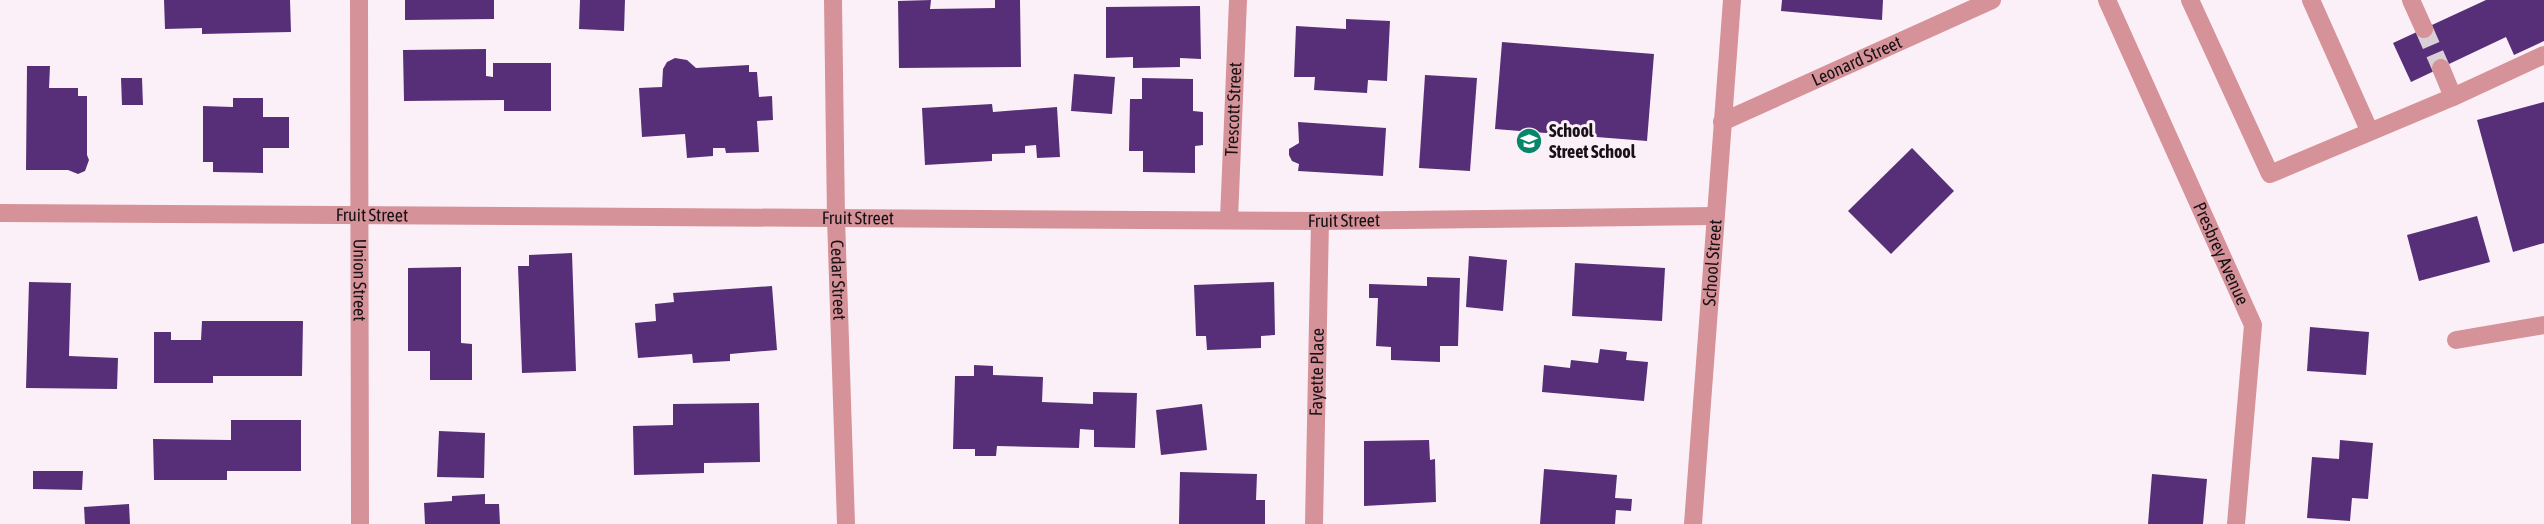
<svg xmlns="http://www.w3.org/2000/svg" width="2544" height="524" font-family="'Asap Condensed',sans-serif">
<rect width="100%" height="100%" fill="#fcf0f8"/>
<g fill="#562f78">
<path d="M 164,0 L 290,0 L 291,32 L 202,34 L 202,28 L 165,29 Z"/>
<path d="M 405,0 L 494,0 L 494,19 L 405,20 Z"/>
<path d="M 580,0 L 625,0 L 624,31 L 579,29 Z"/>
<path d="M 931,0 L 930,9 L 995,8 L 995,0 L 1020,0 L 1021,67 L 899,68 L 898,1 Z"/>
<path d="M 1782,0 L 1883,0 L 1882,20 L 1781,11 Z"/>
<path d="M 2486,0 L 2544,0 L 2544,41 L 2514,55 L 2506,37 L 2411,82 L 2393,43 Z"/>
<path d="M 1200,6 L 1201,59 L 1180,58 L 1180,67 L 1133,68 L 1133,57 L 1106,58 L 1106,7 Z"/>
<path d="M 1346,19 L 1390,21 L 1387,81 L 1368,80 L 1367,93 L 1314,90 L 1315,77 L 1294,77 L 1296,26 L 1346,29 Z"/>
<path d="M 1502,42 L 1654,54 L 1647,141 L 1495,129 Z"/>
<path d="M 486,49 L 486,76 L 493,77 L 493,63 L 551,63 L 551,111 L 504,111 L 504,100 L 404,101 L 403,50 Z"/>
<path d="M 675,58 L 687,60 L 696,68 L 749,65 L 749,72 L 757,72 L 759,97 L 772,96 L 773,120 L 757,121 L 759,152 L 726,153 L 725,148 L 713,148 L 713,156 L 687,158 L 685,134 L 642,137 L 639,88 L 662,87 L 663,69 L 667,62 Z"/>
<path d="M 27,66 L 50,66 L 49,88 L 78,88 L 78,96 L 87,96 L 87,155 L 89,160 L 85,171 L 78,174 L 68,170 L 26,170 Z"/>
<path d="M 1074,74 L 1115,77 L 1112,114 L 1071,111 Z"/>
<path d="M 1425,75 L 1477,78 L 1470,171 L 1419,168 Z"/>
<path d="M 121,78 L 142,78 L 143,105 L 122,105 Z"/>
<path d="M 1142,78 L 1193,79 L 1193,111 L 1203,112 L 1203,145 L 1195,146 L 1195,173 L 1143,172 L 1143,151 L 1129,151 L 1130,99 L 1142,99 Z"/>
<path d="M 233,98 L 263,98 L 263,117 L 289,117 L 289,148 L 263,148 L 263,173 L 213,172 L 213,162 L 203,162 L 203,106 L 233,107 Z"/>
<path d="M 2544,102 L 2544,243 L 2513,252 L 2477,120 Z"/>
<path d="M 992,104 L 993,112 L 1057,107 L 1060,157 L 1037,158 L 1036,145 L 1025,146 L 1025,153 L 992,154 L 992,161 L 925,165 L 922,108 Z"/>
<path d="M 1298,122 L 1386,128 L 1383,176 L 1298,171 L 1299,164 L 1292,161 L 1289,155 L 1289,149 L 1299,143 Z"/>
<path d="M 1912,148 L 1954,191 L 1891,254 L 1848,211 Z"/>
<path d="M 2477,216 L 2490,262 L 2419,281 L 2407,235 Z"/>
<path d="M 572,253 L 576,371 L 522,373 L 518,266 L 529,266 L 529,255 Z"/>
<path d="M 1469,256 L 1507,260 L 1503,311 L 1466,307 Z"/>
<path d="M 1575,263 L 1665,268 L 1662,321 L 1572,316 Z"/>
<path d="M 461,267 L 461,343 L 472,344 L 472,380 L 430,380 L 430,351 L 408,351 L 408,268 Z"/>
<path d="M 1427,277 L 1460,278 L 1458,346 L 1440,346 L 1440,362 L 1391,360 L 1391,347 L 1376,346 L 1378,298 L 1369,298 L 1369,284 L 1427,286 Z"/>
<path d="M 29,282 L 71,283 L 69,356 L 118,358 L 117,389 L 26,388 Z"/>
<path d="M 1274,282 L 1275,335 L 1261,336 L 1261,348 L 1207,350 L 1206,336 L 1196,336 L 1194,285 Z"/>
<path d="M 772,286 L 777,350 L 730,354 L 730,361 L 693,363 L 692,354 L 638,358 L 635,323 L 656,321 L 655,304 L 674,302 L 673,293 Z"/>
<path d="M 202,321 L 303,321 L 302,376 L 213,376 L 213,383 L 154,383 L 154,332 L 171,332 L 171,340 L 201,340 Z"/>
<path d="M 2310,327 L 2369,332 L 2366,375 L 2307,371 Z"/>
<path d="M 1600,349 L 1627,352 L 1626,360 L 1648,362 L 1644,401 L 1542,392 L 1544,365 L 1570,368 L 1571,360 L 1598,363 Z"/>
<path d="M 974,365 L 993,366 L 993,375 L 1043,377 L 1042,402 L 1093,404 L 1093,392 L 1137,393 L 1135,448 L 1094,447 L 1094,430 L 1080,429 L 1079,448 L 997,446 L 996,456 L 975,456 L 975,449 L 953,449 L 955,376 L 974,376 Z"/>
<path d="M 759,403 L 760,462 L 704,463 L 704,473 L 634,475 L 633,426 L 673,425 L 673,404 Z"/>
<path d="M 1202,404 L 1207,450 L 1161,455 L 1156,410 Z"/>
<path d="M 231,420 L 301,420 L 301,471 L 227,471 L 227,480 L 154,480 L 153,439 L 231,440 Z"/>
<path d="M 439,431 L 485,433 L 484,478 L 437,477 Z"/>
<path d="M 1429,440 L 1430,460 L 1435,459 L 1436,502 L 1364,506 L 1364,441 Z"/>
<path d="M 2340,440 L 2373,443 L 2368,499 L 2352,498 L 2350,521 L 2307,518 L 2312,457 L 2339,459 Z"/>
<path d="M 1544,469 L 1617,475 L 1615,498 L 1632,499 L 1631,511 L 1616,510 L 1615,524 L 1540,524 Z"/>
<path d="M 33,471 L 83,471 L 82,490 L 33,489 Z"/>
<path d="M 1180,472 L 1257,474 L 1256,500 L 1265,500 L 1265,524 L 1179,524 Z"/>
<path d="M 2152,474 L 2207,479 L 2203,524 L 2148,524 Z"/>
<path d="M 485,494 L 485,504 L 499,504 L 500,524 L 425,524 L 424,503 L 452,501 L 452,496 Z"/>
<path d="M 129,504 L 130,524 L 85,524 L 84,507 Z"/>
</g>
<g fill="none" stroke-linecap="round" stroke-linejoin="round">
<path stroke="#dacfd6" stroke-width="18" stroke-dasharray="18 9" stroke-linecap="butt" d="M 2424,29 L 2441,68"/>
<g stroke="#d59298" stroke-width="18">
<path id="s1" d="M 359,0 L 360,524"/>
<path id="s2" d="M 833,0 L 836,218 L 846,524"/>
<path id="s3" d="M 2107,0 L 2253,325 L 2236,524"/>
<path d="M 2190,0 L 2270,174 L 2453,97 L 2544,55"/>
<path d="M 2311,0 L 2369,130"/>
<path d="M 2411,0 L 2424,29"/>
<path d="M 2441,68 L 2453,97"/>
<path id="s4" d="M 1722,122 L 1992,0"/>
<path id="s5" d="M 0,213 L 1320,221 L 1714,216"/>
<path id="s6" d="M 1229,219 L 1238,0"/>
<path d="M 2456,340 L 2544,325"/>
<path id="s7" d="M 1314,524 L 1320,221"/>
<path id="s8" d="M 1693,524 L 1732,0"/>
</g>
</g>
<defs>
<g id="school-disc" transform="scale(1.35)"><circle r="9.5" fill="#07876a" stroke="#fcf0f8"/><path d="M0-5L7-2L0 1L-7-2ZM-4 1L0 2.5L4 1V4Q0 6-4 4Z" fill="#fff"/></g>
</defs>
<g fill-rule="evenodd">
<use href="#school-disc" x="1529" y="141"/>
</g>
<g text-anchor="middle" stroke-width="6" stroke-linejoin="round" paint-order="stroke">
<g font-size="18" fill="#181116" stroke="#fcf0f8">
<text dy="6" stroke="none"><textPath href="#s4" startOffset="148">Leonard Street</textPath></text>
<text dy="6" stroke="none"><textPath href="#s6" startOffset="110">Trescott Street</textPath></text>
<text dy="6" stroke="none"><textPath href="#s5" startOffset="372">Fruit Street</textPath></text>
<text dy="6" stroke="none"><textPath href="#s5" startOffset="858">Fruit Street</textPath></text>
<text dy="6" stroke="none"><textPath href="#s5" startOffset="1344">Fruit Street</textPath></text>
<text dy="6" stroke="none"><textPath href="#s3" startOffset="278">Presbrey Avenue</textPath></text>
<text dy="6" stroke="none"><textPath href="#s8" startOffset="262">School Street</textPath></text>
<text dy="6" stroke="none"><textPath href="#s1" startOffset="280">Union Street</textPath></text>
<text dy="6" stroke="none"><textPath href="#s2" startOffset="280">Cedar Street</textPath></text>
<text dy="6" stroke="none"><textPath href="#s7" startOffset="152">Fayette Place</textPath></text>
</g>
<g font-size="18" font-weight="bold" fill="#181116" stroke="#fcf0f8" text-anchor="start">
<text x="1549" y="137">School<tspan x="1549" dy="21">Street School</tspan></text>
</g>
</g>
</svg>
